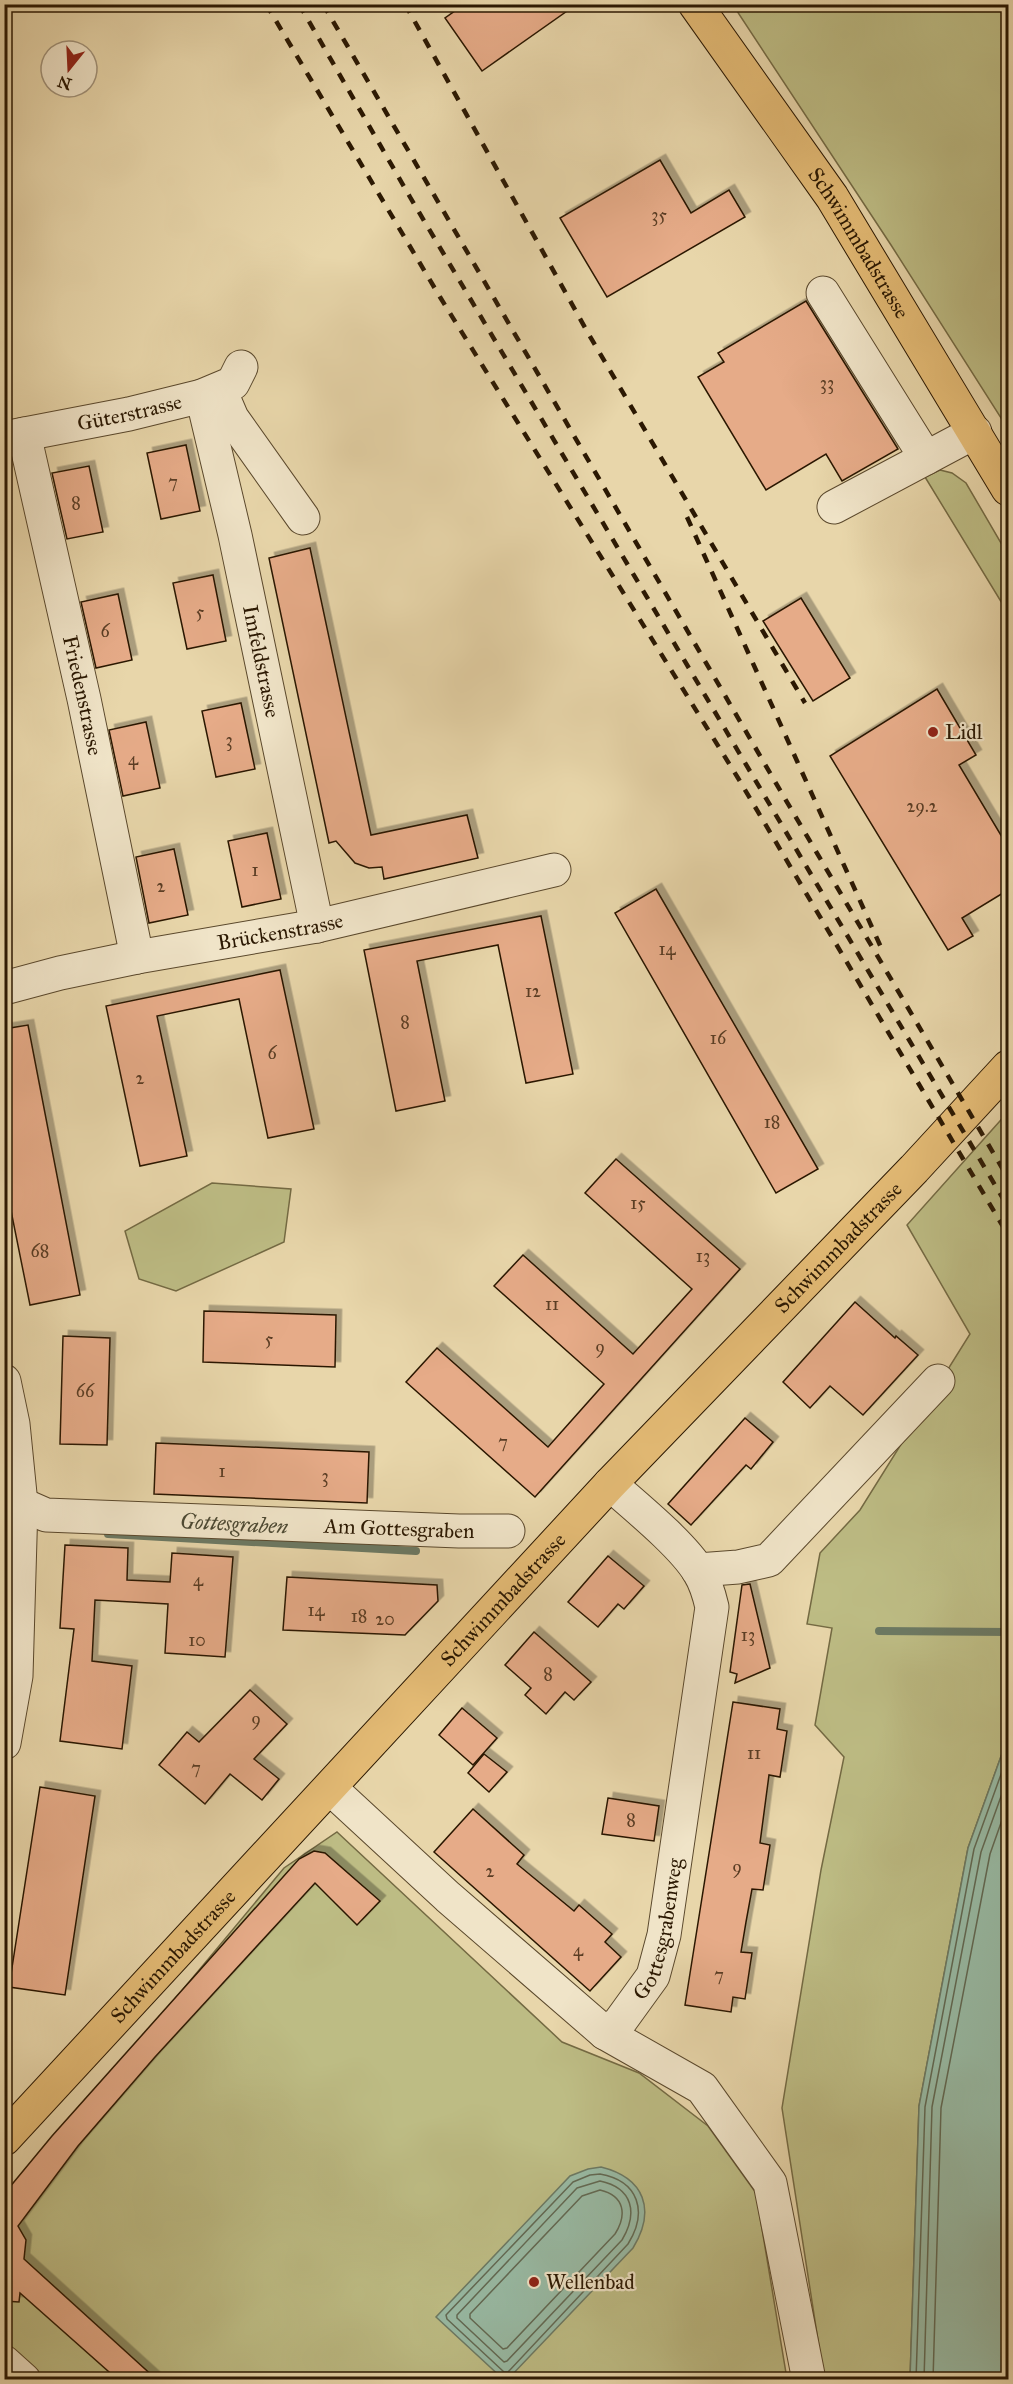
<svg xmlns="http://www.w3.org/2000/svg" width="1013" height="2384" font-family="'IM FELL Great Primer',serif">
<defs>
<filter id="shadow"><feDropShadow dx="5.5" dy="-5.5" stdDeviation="0" flood-color="#0004"/></filter>
</defs>
<rect width="100%" height="100%" fill="#e8d6aa"/>
<filter id="stains"><feTurbulence type="fractalNoise" baseFrequency=".00333" numOctaves="4"/><feColorMatrix values="0 0 0 0 .2 0 0 0 0 .09 0 0 0 0 .02 0 0 0 .5 -.17"/></filter>
<radialGradient id="worn" r=".72"><stop offset=".6" stop-color="#630" stop-opacity="0"/><stop offset="1" stop-color="#630" stop-opacity=".3"/></radialGradient>
<g fill="#bdbc84" stroke="#746a43" stroke-width="1.5">
<path d="M 733,5 L 1008,5 L 1008,429 L 891,245 Z"/>
<path d="M 940,470 L 952,473 L 966,483 L 1008,555 L 1008,613 L 925,477 Z"/>
<path d="M 1008,1112 L 1008,1737 L 968,1848 L 919,2106 L 910,2379 L 824,2379 L 782,2108 L 821,1870 L 844,1757 L 815,1725 L 832,1628 L 807,1624 L 820,1553 L 860,1510 L 970,1334 L 907,1225 Z"/>
<path d="M 212,1183 L 291,1189 L 284,1242 L 176,1291 L 139,1279 L 125,1231 Z"/>
<path d="M 337,1832 L 562,2042 L 639,2073 L 708,2126 L 756,2193 L 787,2379 L 37,2380 L 5,2350 L 5,2203 L 284,1868 Z"/>
</g>
<g fill="#98baa4" stroke="#6c7963" stroke-width="1.5">
<path d="M 1008,1737 L 1008,2379 L 910,2379 L 919,2106 L 968,1848 Z"/>
<path d="M 601,2167 C 645,2178 656,2210 633,2248 L 508,2379 L 503,2379 L 436,2317 L 570,2176 L 588,2169 Z"/>
</g>
<g fill="none" stroke-linecap="round" stroke-linejoin="round">
<g stroke="#626953" stroke-width="1.5">
<path d="M 600,2174 C 639,2181 648,2212 628,2244 L 508,2372 L 504,2372 L 447,2319 L 446,2315 L 573,2182 L 590,2175 Z"/>
<path d="M 600,2181 C 633,2188 638,2213 622,2240 L 507,2361 L 504,2362 L 457,2318 L 457,2315 L 577,2188 Z"/>
<path d="M 600,2190 C 625,2196 627,2215 615,2234 L 507,2348 L 503,2349 L 470,2318 L 470,2314 L 582,2196 Z"/>
<path d="M 916,2380 L 925,2107 L 974,1849 L 1008,1755"/>
<path d="M 924,2380 L 932,2107 L 981,1852 L 1008,1777"/>
<path d="M 933,2380 L 941,2108 L 990,1854 L 1008,1803"/>
</g>
<g stroke="#6c7963" stroke-width="8">
<path d="M 108,1534 L 416,1551"/>
<path d="M 879,1631 L 1008,1632"/>
</g>
</g>
<g fill="#e6ab88" stroke="#2b1802" stroke-width="1.5" filter="url(#shadow)">
<path d="M 465,4 L 577,4 L 482,71 L 445,18 Z"/>
<path d="M 660,160 L 691,213 L 729,190 L 745,217 L 607,297 L 560,218 Z"/>
<path d="M 806,301 L 898,449 L 842,481 L 826,454 L 766,490 L 698,377 L 724,362 L 718,353 Z"/>
<path d="M 186,445 L 200,511 L 161,519 L 147,453 Z"/>
<path d="M 89,466 L 103,532 L 67,539 L 52,473 Z"/>
<path d="M 310,548 L 371,835 L 467,815 L 478,858 L 384,879 L 382,867 L 369,868 L 355,863 L 336,841 L 329,843 L 269,558 Z"/>
<path d="M 213,575 L 226,641 L 187,649 L 173,583 Z"/>
<path d="M 118,594 L 132,660 L 96,668 L 81,602 Z"/>
<path d="M 801,598 L 850,678 L 813,701 L 763,621 Z"/>
<path d="M 937,689 L 976,755 L 959,765 L 1008,847 L 1008,890 L 962,918 L 973,936 L 948,950 L 830,756 Z"/>
<path d="M 241,703 L 255,769 L 216,777 L 202,711 Z"/>
<path d="M 146,722 L 160,788 L 123,796 L 109,730 Z"/>
<path d="M 267,833 L 281,899 L 242,907 L 228,841 Z"/>
<path d="M 174,849 L 188,915 L 149,923 L 136,857 Z"/>
<path d="M 656,889 L 818,1169 L 776,1193 L 615,913 Z"/>
<path d="M 541,916 L 573,1074 L 526,1083 L 498,945 L 417,961 L 445,1101 L 396,1111 L 364,950 Z"/>
<path d="M 280,970 L 314,1129 L 268,1138 L 239,999 L 157,1016 L 187,1156 L 140,1166 L 106,1006 Z"/>
<path d="M 28,1025 L 80,1295 L 30,1305 L 4,1176 L 4,1029 Z"/>
<path d="M 616,1159 L 740,1269 L 535,1497 L 406,1382 L 437,1348 L 548,1447 L 604,1384 L 494,1286 L 523,1255 L 633,1354 L 692,1289 L 585,1193 Z"/>
<path d="M 855,1302 L 895,1338 L 896,1336 L 918,1355 L 863,1415 L 830,1386 L 810,1408 L 783,1382 Z"/>
<path d="M 204,1311 L 336,1315 L 335,1367 L 203,1362 Z"/>
<path d="M 63,1336 L 110,1338 L 107,1445 L 60,1444 Z"/>
<path d="M 745,1418 L 773,1442 L 751,1469 L 746,1465 L 691,1525 L 668,1504 Z"/>
<path d="M 156,1443 L 369,1452 L 367,1503 L 154,1494 Z"/>
<path d="M 65,1545 L 128,1548 L 127,1580 L 170,1582 L 172,1553 L 233,1557 L 225,1657 L 165,1653 L 168,1604 L 95,1600 L 92,1661 L 132,1666 L 122,1749 L 60,1741 L 74,1629 L 60,1628 Z"/>
<path d="M 608,1556 L 644,1586 L 624,1609 L 618,1604 L 598,1627 L 568,1602 Z"/>
<path d="M 287,1577 L 437,1585 L 438,1601 L 405,1635 L 283,1630 Z"/>
<path d="M 750,1584 L 770,1668 L 735,1683 L 737,1674 L 730,1672 L 742,1585 Z"/>
<path d="M 534,1632 L 591,1682 L 574,1700 L 565,1692 L 546,1714 L 525,1695 L 531,1688 L 505,1665 Z"/>
<path d="M 250,1690 L 287,1724 L 254,1759 L 279,1779 L 262,1800 L 230,1774 L 205,1804 L 159,1765 L 187,1732 L 199,1742 Z"/>
<path d="M 733,1702 L 780,1709 L 777,1729 L 787,1731 L 780,1777 L 769,1775 L 760,1843 L 770,1845 L 763,1890 L 752,1889 L 746,1922 L 741,1952 L 752,1953 L 745,1999 L 733,1997 L 731,2012 L 685,2005 Z"/>
<path d="M 462,1708 L 497,1738 L 473,1765 L 439,1735 Z"/>
<path d="M 484,1754 L 507,1772 L 489,1792 L 468,1773 Z"/>
<path d="M 40,1787 L 95,1796 L 65,1995 L 9,1987 Z"/>
<path d="M 608,1798 L 659,1806 L 654,1841 L 602,1834 Z"/>
<path d="M 473,1809 L 524,1855 L 517,1864 L 574,1911 L 579,1905 L 612,1934 L 605,1942 L 621,1957 L 590,1991 L 434,1852 Z"/>
<path d="M 314,1851 L 325,1853 L 380,1901 L 357,1925 L 315,1883 L 155,2057 L 78,2146 L 18,2226 L 26,2240 L 24,2259 L 156,2379 L 117,2379 L 20,2293 L 19,2302 L 4,2301 L 4,2194 L 52,2136 L 299,1859 Z"/>
</g>
<g fill="none" stroke-linecap="round" stroke-linejoin="round">
<g stroke="#5a482c" stroke-width="35">
<g id="minor">
<path d="M 823,293 L 926,458"/>
<path d="M 220,390 L 232,418 L 303,518"/>
<path id="s1" d="M 202,396 L 235,535 L 317,926"/>
<path id="s2" d="M 24,434 L 84,699 L 137,957"/>
<path id="s3" d="M 4,438 L 129,414 L 202,396 L 233,383 L 241,367"/>
<path d="M 834,507 L 975,432"/>
<path id="s4" d="M 4,988 L 60,973 L 137,957 L 317,926 L 554,870"/>
<path d="M 4,1381 L 13,1424 L 21,1504 L 16,1676 L 4,1743"/>
<path id="s5" d="M 4,1501 L 21,1504 L 46,1515 L 459,1531 L 508,1531"/>
<path d="M 698,1570 L 738,1567 L 769,1560 L 938,1381"/>
<path d="M 330,1788 L 448,1897 L 605,2033 L 702,2088 L 770,2183 L 809,2380"/>
<path id="s6" d="M 605,2033 L 619,2023 L 653,1976 L 664,1935 L 712,1607 C 709,1594 706,1583 699,1572 C 683,1545 635,1506 610,1484"/>
<path d="M 4,2362 L 24,2380"/>
</g>
</g>
<g stroke="#2b1802" stroke-width="35">
<g id="major">
<path id="s7" d="M 695,4 L 832,197 L 1008,489"/>
<path id="s8" d="M 4,2139 L 610,1484 L 914,1169 L 1008,1067"/>
</g>
</g>
<use href="#minor" stroke="#f0e4c8" stroke-width="33"/>
<use href="#major" stroke="#e4bb75" stroke-width="33"/>
<g stroke="#2b1802" stroke-width="4.5" stroke-dasharray="10 10" stroke-linecap="butt">
<path d="M 266,4 L 440,297 L 738,778 L 1008,1235"/>
<path d="M 299,4 L 410,197 L 1008,1207"/>
<path d="M 323,4 L 784,797 L 1008,1178"/>
<path d="M 405,4 L 588,333 L 805,703"/>
<path d="M 687,517 L 884,954"/>
</g>
</g>
<g fill="#8f2418" stroke="#f0e4c8" stroke-width="2">
<circle cx="933" cy="732" r="6"/>
<circle cx="534" cy="2282" r="6"/>
</g>
<g text-anchor="middle" stroke-width="4.5" stroke-linejoin="round" paint-order="stroke">
<g font-size="18" fill="#5a3d24">
<text x="659" y="221">35</text>
<text x="827" y="389">33</text>
<text x="173" y="488">7</text>
<text x="76" y="509">8</text>
<text x="200" y="618">5</text>
<text x="105" y="637">6</text>
<text x="229" y="746">3</text>
<text x="133" y="765">4</text>
<text x="922" y="812">29.2</text>
<text x="255" y="876">1</text>
<text x="161" y="892">2</text>
<text x="667" y="955">14</text>
<text x="533" y="997">12</text>
<text x="405" y="1028">8</text>
<text x="718" y="1044">16</text>
<text x="272" y="1059">6</text>
<text x="140" y="1084">2</text>
<text x="772" y="1128">18</text>
<text x="638" y="1209">15</text>
<text x="40" y="1257">68</text>
<text x="703" y="1262">13</text>
<text x="552" y="1310">11</text>
<text x="269" y="1345">5</text>
<text x="600" y="1353">9</text>
<text x="85" y="1397">66</text>
<text x="503" y="1448">7</text>
<text x="222" y="1477">1</text>
<text x="325" y="1482">3</text>
<text x="198" y="1586">4</text>
<text x="316" y="1616">14</text>
<text x="359" y="1622">18</text>
<text x="385" y="1625">20</text>
<text x="748" y="1641">13</text>
<text x="197" y="1646">10</text>
<text x="548" y="1680">8</text>
<text x="256" y="1725">9</text>
<text x="754" y="1759">11</text>
<text x="196" y="1774">7</text>
<text x="631" y="1826">8</text>
<text x="737" y="1873">9</text>
<text x="490" y="1877">2</text>
<text x="578" y="1956">4</text>
<text x="719" y="1981">7</text>
</g>
<g font-size="21" fill="#2b1802" stroke="#f0e4c8">
<text dy="7" stroke="none"><textPath href="#s7" startOffset="290">Schwimmbadstrasse</textPath></text>
<text dy="7" stroke="none"><textPath href="#s3" startOffset="128">Güterstrasse</textPath></text>
<text dy="7" stroke="none"><textPath href="#s1" startOffset="272">Imfeldstrasse</textPath></text>
<text dy="7" stroke="none"><textPath href="#s2" startOffset="268">Friedenstrasse</textPath></text>
<text dy="7" stroke="none"><textPath href="#s4" startOffset="282">Brückenstrasse</textPath></text>
<text dy="7" stroke="none"><textPath href="#s8" startOffset="1221">Schwimmbadstrasse</textPath></text>
<text dy="7" stroke="none"><textPath href="#s5" startOffset="398">Am Gottesgraben</textPath></text>
<text dy="7" stroke="none"><textPath href="#s8" startOffset="735">Schwimmbadstrasse</textPath></text>
<text dy="7" stroke="none"><textPath href="#s6" startOffset="122">Gottesgrabenweg</textPath></text>
<text dy="7" stroke="none"><textPath href="#s8" startOffset="249">Schwimmbadstrasse</textPath></text>
</g>
<g font-size="21" fill="#2b1802" stroke="#f0e4c8" text-anchor="start">
<text x="945" y="739">Lidl</text>
<text x="546" y="2289">Wellenbad</text>
</g>
<g font-size="22" font-style="italic" fill="#4c4933" stroke="#f0e4c8">
<text transform="translate(234 1523) rotate(3)" y="8">Gottesgraben</text>
</g>
</g>
<rect width="1013" height="2384" fill="none" stroke="#e8d6aa" stroke-width="24"/>
<rect x="6" y="6" width="1001" height="2372" fill="none" stroke="#2b1802" stroke-width="3"/>
<rect x="12" y="12" width="989" height="2360" fill="none" stroke="#2b1802" stroke-width="1.5"/>
<g transform="translate(69 69) rotate(198)"><circle r="28" fill="#f0e4c8" stroke="#a19279" stroke-width="1.5"/>
<path d="M0-4.5L10 22L0 15L-10 22Z" fill="#8f2418"/>
<text y="-9" font-size="16" font-weight="bold" text-anchor="middle" fill="#2b1802">N</text>
</g>
<rect width="100%" height="100%" filter="url(#stains)"/>
<rect width="100%" height="100%" fill="url(#worn)"/>
</svg>
